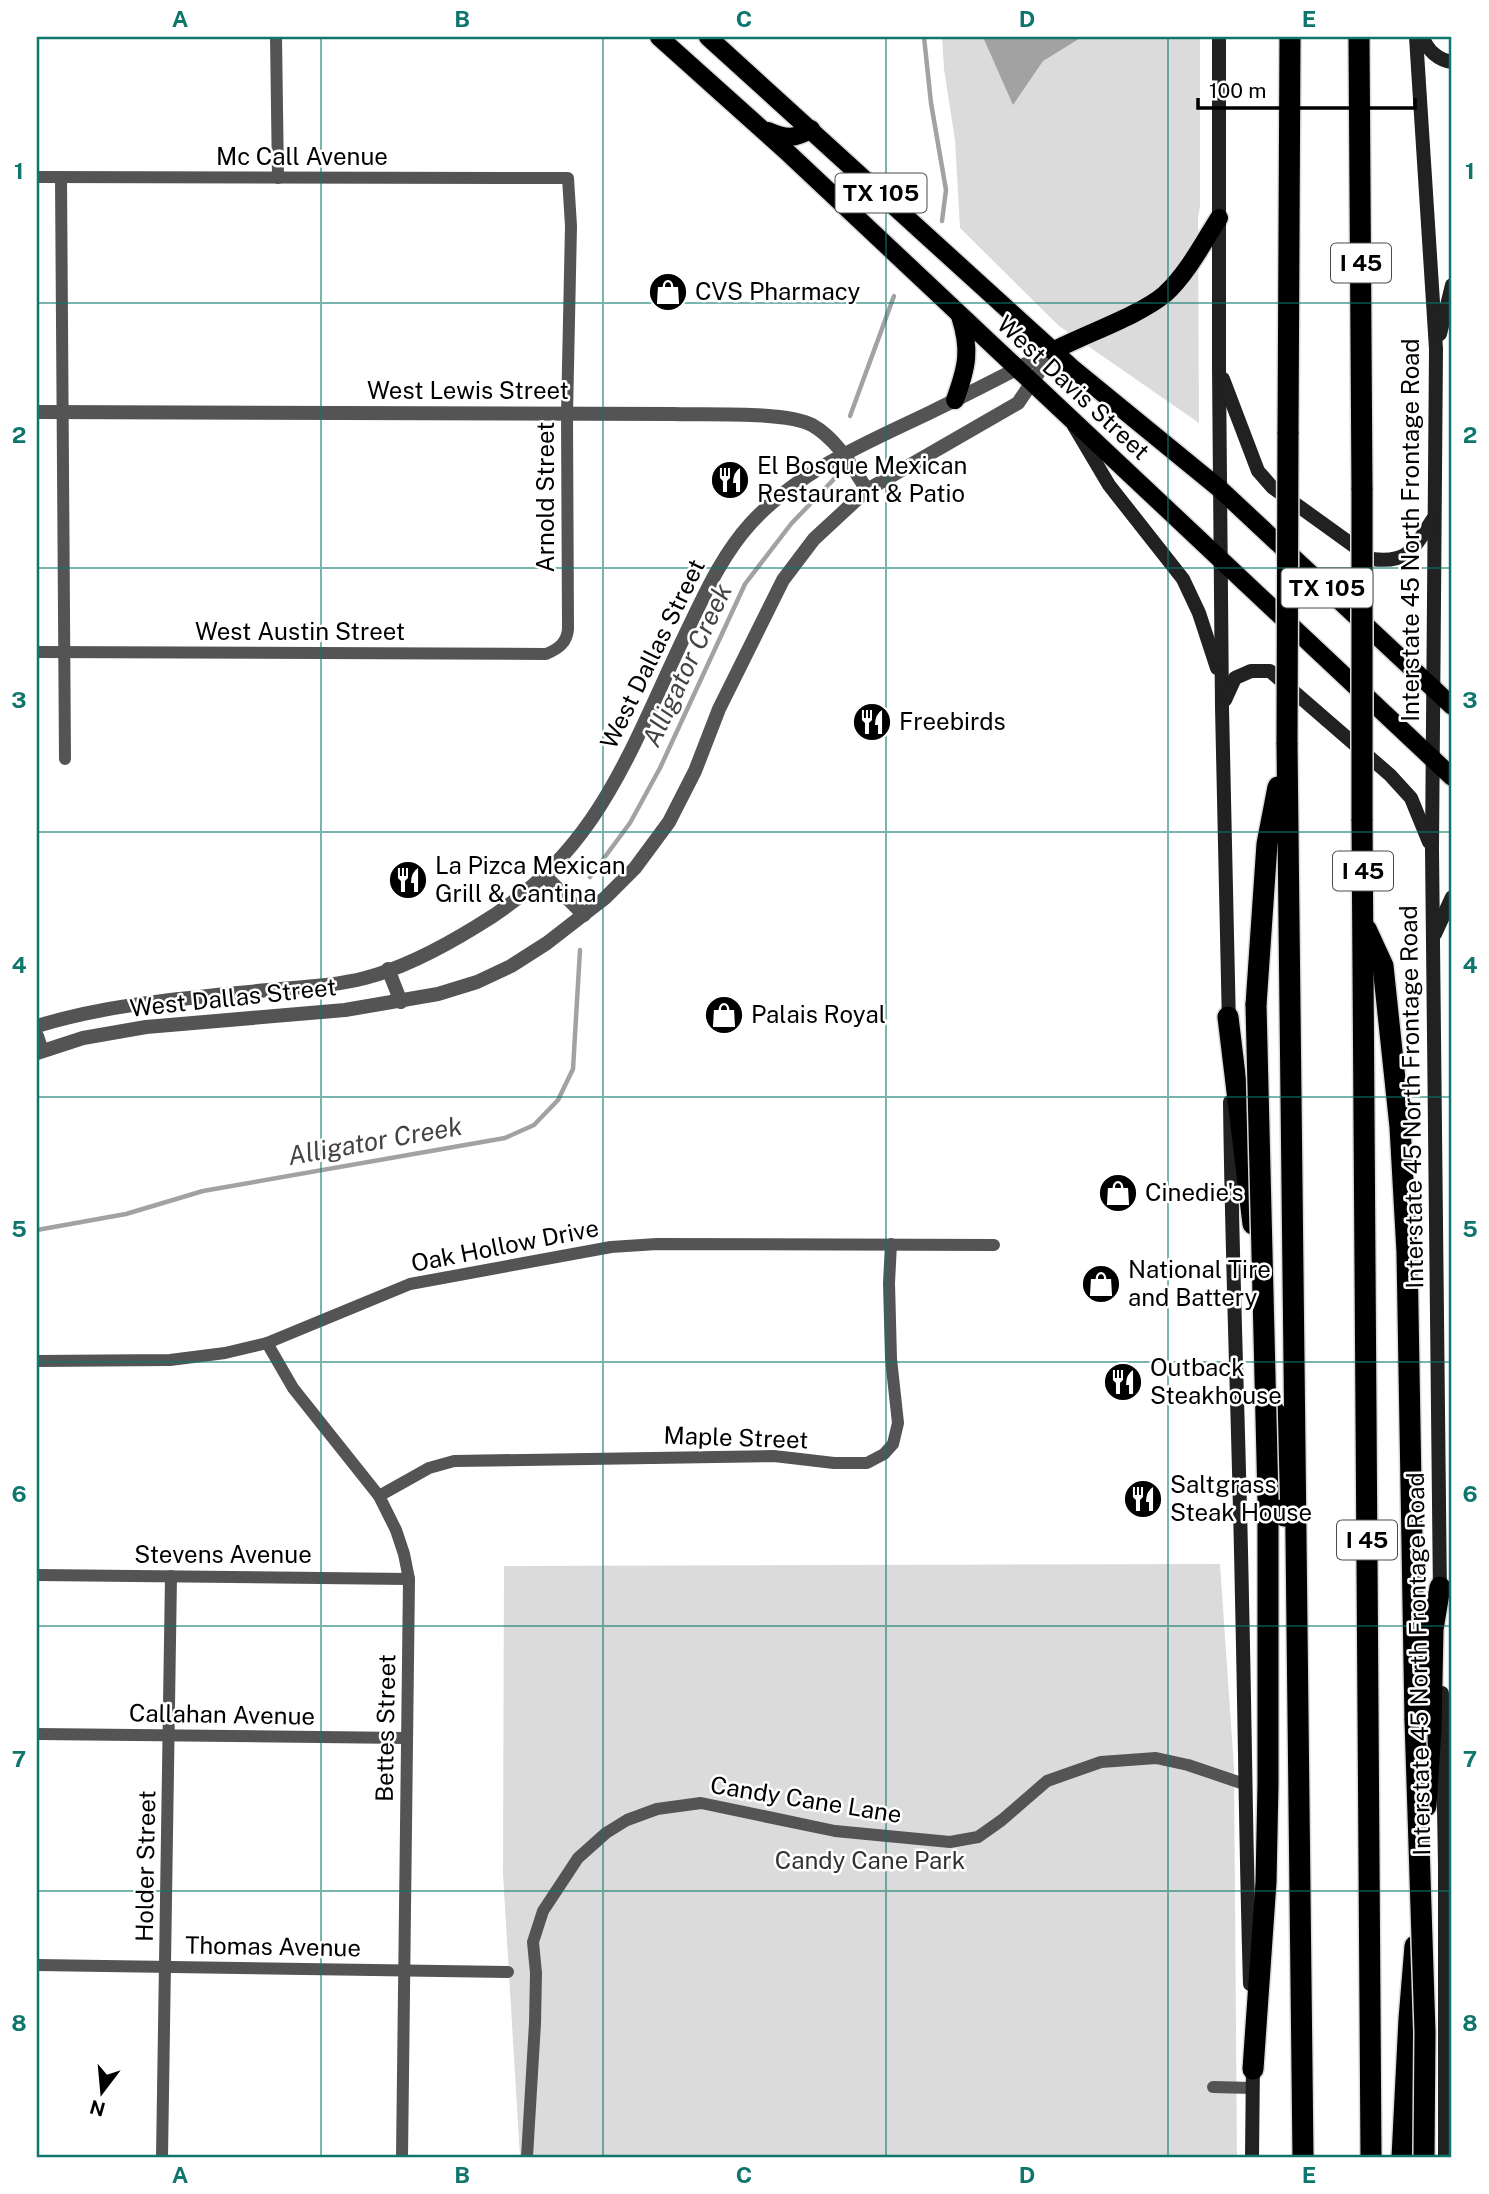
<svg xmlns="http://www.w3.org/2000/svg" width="1489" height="2194" font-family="'Public Sans',sans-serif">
<rect width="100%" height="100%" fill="#fff"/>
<g fill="#dbdbdb">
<path d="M 942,37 L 1200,37 L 1200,206 L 1198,218 L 1199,423 L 1059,326 L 960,228 L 955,140 L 944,69 Z"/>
<path d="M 1220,1564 L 1234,1768 L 1237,2157 L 520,2157 L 503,1874 L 504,1566 Z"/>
</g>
<path fill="#a2a2a2" d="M 983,37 L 1082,37 L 1043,61 L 1013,105 Z"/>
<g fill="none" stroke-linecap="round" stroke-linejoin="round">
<g stroke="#a2a2a2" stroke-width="4.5">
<path d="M 924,37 L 931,103 L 946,190 L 942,221"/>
<path d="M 850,416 L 894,296"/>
<path d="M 590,877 L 630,823 L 660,768 L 745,584 L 791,524 L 834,479"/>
<path d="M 37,1230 L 126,1214 L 203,1191 L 505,1138 L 534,1125 L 558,1100 L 573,1069 L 580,950"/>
</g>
<g stroke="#dbdbdb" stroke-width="21">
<g id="primary">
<path d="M 659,37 L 785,150 L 1452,777"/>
<path d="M 708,37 L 1072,368 L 1220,489 L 1452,706"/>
<path d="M 768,131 C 786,139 795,139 811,129"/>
<path d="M 1053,351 C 1085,334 1139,316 1165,294 C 1187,274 1203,243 1219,218"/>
<path d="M 955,400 C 967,367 971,350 960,316"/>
</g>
</g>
<g stroke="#dbdbdb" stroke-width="24">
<g id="motorway">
<path d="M 1359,37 L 1362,490"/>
<path d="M 1288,434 L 1290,37"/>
<path d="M 1287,743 L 1303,2157"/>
<path d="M 1362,819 L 1371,2157"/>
<path d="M 1366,929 L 1383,966 L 1400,1127 L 1407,1252 L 1415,1720"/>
<path d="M 1256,1005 L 1267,844 L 1278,787"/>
<path d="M 1228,1017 L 1253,1224"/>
<path d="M 1275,1412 L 1284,1516"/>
<path d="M 1426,1806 L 1431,1729 L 1433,1629 L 1440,1587"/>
<path d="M 1253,2069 L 1266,1882 L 1268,1784 L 1268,1500"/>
<path d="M 1402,2157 L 1409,2019 L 1415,1946"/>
</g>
</g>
<g stroke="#545454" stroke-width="12">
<path d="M 276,37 L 278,178"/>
<path d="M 37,177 L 568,178 L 571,226 L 567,414 L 568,629 C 567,643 558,649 546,654 L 37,652"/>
<path d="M 61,177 L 65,759"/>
<path d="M 267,1343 L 293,1388 L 379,1496 L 396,1530 L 404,1554 L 409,1579 L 402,2157"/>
<path d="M 37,1361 L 170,1360 L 225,1353 L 267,1343 L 410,1284 L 611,1247 L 657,1244 L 994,1245"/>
<path d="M 379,1496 L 429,1468 L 454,1461 L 774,1456 L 834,1463 L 867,1463 L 884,1454 L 893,1444 L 898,1423 L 891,1359 L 889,1283 L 891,1244"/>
<path d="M 37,1575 L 409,1579"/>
<path d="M 37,1734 L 406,1738"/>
<path d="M 37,1965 L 508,1972"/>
<path d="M 1213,2087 L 1252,2088"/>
<path d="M 162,2157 L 171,1576"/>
<path d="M 527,2157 L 535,2023 L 536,1973 L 533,1942 L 543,1911 L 578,1858 L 606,1833 L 627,1820 L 657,1809 L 701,1803 L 835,1831 L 950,1842 L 978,1837 L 1002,1820 L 1047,1781 L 1101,1762 L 1156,1758 L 1188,1765 L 1244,1784"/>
</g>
<g stroke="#545454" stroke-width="14">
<path d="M 37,412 L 673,414 C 705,415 786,411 812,425 C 837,439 852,467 867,490"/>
<path d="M 545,876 L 584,915"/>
<path d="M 388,969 L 401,1002"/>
<path d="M 37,1026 C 112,1003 190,998 268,990 C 300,987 334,986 365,978 C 404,968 443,947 477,926 C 598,854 628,754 685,635 C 704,596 721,556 751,523 C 799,471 864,444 927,414 C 968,394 1009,373 1049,352"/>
<path d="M 37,1036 L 42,1051"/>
<path d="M 37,1053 L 83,1038 L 146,1027 L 345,1010 L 438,994 L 477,982 L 511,966 L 547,943 L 605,898 L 635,868 L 669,822 L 695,771 L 719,709 L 783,580 L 814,539 L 867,490 L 1018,403 L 1053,351"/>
</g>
<g stroke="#212121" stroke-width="14">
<path d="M 1219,37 L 1219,368 L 1222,707 L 1229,1026"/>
<path d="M 1416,37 L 1436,349 L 1432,849 L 1440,1596"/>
<path d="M 1423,37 C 1427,50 1438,60 1452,62"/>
<path d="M 1440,334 L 1452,285"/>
<path d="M 1223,379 L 1258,471 L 1272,487 L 1372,559 C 1410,564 1414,547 1433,519"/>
<path d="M 1074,426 L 1109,485 L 1183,579 L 1199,613 L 1217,668"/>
<path d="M 1225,700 L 1235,678 L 1251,671 L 1270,671 L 1390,775 L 1411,798 L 1429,842"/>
<path d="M 1435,934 L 1452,897"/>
<path d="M 1230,1102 C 1232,1268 1239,1433 1242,1599 C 1245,1727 1246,1856 1250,1984"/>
<path d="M 1442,1693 L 1445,1865 L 1445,2157"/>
<path d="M 1252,2157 L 1253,2061"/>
</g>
<use href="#primary" stroke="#000" stroke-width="18"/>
<use href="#motorway" stroke="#000" stroke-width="21"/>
<g stroke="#dbdbdb" stroke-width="24" stroke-linecap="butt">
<g id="motorway-bridge">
<path d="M 1287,743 L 1288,434"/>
<path d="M 1362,819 L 1362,490"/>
<path d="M 1256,1005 L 1268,1500"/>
<path d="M 1415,1720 L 1425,2032 L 1424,2157"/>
</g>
</g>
<use href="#motorway-bridge" stroke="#000" stroke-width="21"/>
</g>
<path fill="none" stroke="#0f766e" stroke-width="2" stroke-opacity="0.55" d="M 321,37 L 321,2157M 603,37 L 603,2157M 886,37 L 886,2157M 1168,37 L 1168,2157M 37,303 L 1452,303M 37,568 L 1452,568M 37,832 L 1452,832M 37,1097 L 1452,1097M 37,1362 L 1452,1362M 37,1626 L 1452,1626M 37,1891 L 1452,1891"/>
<defs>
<g id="shop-disc" transform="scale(2.0125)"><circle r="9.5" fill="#000" stroke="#fff"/><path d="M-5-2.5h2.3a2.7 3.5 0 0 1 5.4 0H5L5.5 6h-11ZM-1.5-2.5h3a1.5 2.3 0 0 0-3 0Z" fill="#fff"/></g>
<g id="restaurant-disc" transform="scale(2.0125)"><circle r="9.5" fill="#000" stroke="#fff"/><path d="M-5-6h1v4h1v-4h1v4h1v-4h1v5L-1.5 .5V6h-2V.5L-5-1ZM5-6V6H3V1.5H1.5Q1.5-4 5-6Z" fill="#fff"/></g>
</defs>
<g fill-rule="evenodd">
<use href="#shop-disc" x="668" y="292"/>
<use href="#restaurant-disc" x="730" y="480"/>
<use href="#restaurant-disc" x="872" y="722"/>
<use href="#restaurant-disc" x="408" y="880"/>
<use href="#shop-disc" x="724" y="1015"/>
<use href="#shop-disc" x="1118" y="1193"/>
<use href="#shop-disc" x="1101" y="1284"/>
<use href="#restaurant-disc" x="1123" y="1382"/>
<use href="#restaurant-disc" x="1143" y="1499"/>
</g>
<g text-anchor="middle" stroke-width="5" stroke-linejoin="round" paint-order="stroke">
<g fill="#fff" stroke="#4c4c4c" stroke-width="2">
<rect x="835.5" y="173.5" width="91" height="39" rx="5"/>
<rect x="1331" y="243.5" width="60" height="39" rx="5"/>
<rect x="1281.5" y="568.5" width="91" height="39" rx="5"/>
<rect x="1333" y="851.5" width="60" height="39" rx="5"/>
<rect x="1337" y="1520.5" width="60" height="39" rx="5"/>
</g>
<g font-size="23" font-weight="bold" fill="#000">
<text x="881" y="201">TX 105</text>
<text x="1361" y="271">I 45</text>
<text x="1327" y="596">TX 105</text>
<text x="1363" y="879">I 45</text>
<text x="1367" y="1548">I 45</text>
</g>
<g font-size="24" fill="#000" stroke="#fff">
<text x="302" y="165">Mc Call Avenue</text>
<text transform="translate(1073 388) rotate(43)" y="8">West Davis Street</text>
<text x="468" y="399">West Lewis Street</text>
<text transform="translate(546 497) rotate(-90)" y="8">Arnold Street</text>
<text transform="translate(1411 530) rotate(-90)" y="8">Interstate 45 North Frontage Road</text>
<text x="300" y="640">West Austin Street</text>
<text transform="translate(653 654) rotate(-64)" y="8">West Dallas Street</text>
<text transform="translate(233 998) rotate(-6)" y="8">West Dallas Street</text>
<text transform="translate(1412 1097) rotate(-91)" y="8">Interstate 45 North Frontage Road</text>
<text transform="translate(505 1246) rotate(-11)" y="8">Oak Hollow Drive</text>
<text transform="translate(736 1438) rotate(2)" y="8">Maple Street</text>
<text x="223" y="1563">Stevens Avenue</text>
<text transform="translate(1419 1664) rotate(-91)" y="8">Interstate 45 North Frontage Road</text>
<text transform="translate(222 1715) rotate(1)" y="8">Callahan Avenue</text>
<text transform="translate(386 1728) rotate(-89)" y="8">Bettes Street</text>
<text transform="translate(806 1800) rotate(9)" y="8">Candy Cane Lane</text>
<text transform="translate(146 1866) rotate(-89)" y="8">Holder Street</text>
<text transform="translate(273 1947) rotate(1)" y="8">Thomas Avenue</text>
</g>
<g font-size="24" fill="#000" stroke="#fff" text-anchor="start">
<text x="695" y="300">CVS Pharmacy</text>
<text x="757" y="474">El Bosque Mexican<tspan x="757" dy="28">Restaurant &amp; Patio</tspan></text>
<text x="899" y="730">Freebirds</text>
<text x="435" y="874">La Pizca Mexican<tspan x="435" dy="28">Grill &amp; Cantina</tspan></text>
<text x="751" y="1023">Palais Royal</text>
<text x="1145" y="1201">Cinedie's</text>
<text x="1128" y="1278">National Tire<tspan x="1128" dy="28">and Battery</tspan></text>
<text x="1150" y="1376">Outback<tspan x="1150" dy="28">Steakhouse</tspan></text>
<text x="1170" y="1493">Saltgrass<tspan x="1170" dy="28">Steak House</tspan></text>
</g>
<g font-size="24" fill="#323232" stroke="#fff">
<text x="870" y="1869">Candy Cane Park</text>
</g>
<g font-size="26" font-style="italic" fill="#434343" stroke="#fff">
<text transform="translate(687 665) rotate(-65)" y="9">Alligator Creek</text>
<text transform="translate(375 1141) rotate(-10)" y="9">Alligator Creek</text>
</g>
</g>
<rect width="1489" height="2194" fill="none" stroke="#ffffff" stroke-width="77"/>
<g transform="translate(102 2092) rotate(196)" stroke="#ffffff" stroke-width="5" paint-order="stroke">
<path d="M0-5L12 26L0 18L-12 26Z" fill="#000000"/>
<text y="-10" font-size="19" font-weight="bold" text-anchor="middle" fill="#000000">N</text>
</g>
<path d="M1198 98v10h217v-10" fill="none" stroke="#000000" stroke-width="3.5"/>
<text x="1209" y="98" font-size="21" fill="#000000" stroke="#ffffff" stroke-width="5" paint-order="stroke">100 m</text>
<rect x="38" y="38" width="1412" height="2118" fill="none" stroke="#0f766e" stroke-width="2.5"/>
<g font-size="23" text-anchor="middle" font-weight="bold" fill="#0f766e">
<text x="180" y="27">A</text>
<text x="462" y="27">B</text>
<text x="744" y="27">C</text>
<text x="1027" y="27">D</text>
<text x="1309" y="27">E</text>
<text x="19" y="179">1</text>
<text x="1470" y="179">1</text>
<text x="19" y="443">2</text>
<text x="1470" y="443">2</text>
<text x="19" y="708">3</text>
<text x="1470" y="708">3</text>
<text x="19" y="973">4</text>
<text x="1470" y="973">4</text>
<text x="19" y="1237">5</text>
<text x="1470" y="1237">5</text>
<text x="19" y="1502">6</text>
<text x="1470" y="1502">6</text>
<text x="19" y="1767">7</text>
<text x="1470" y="1767">7</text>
<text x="19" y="2031">8</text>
<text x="1470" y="2031">8</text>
<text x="180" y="2183">A</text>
<text x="462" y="2183">B</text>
<text x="744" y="2183">C</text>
<text x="1027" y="2183">D</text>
<text x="1309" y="2183">E</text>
</g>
</svg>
